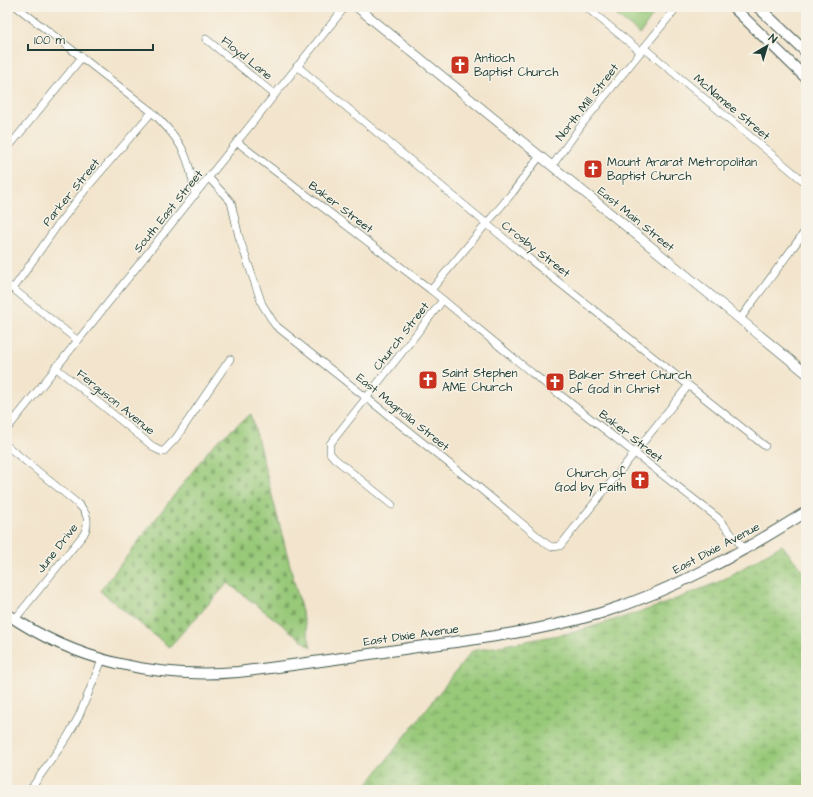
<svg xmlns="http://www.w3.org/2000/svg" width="813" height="797" font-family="'Architects Daughter',sans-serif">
<defs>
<pattern id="wetland-marsh" width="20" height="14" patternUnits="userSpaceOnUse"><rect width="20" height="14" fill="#98c979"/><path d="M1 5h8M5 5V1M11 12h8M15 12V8" fill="none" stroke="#7ba464"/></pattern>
<pattern id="cemetery-stones" width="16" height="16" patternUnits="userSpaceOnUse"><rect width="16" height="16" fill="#98c979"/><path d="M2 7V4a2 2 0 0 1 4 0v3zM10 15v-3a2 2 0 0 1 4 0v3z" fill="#7ba464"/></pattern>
<pattern id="park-tufts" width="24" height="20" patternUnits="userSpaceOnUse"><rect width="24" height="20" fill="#98c979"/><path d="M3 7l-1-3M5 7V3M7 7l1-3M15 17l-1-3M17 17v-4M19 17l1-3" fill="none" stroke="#7ba464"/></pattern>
</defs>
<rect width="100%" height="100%" fill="#f7f3e8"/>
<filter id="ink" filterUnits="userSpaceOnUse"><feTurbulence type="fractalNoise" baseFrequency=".025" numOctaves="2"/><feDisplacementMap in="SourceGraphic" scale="8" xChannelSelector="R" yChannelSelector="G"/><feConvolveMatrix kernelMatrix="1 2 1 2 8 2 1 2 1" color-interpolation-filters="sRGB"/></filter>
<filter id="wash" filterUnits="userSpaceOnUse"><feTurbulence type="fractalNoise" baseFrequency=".012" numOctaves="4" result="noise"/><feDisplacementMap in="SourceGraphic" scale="16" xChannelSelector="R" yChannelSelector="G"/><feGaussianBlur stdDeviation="0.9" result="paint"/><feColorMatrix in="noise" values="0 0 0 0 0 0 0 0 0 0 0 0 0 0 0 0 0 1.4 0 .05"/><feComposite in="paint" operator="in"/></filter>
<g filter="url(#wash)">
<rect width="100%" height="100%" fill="#f3e5cd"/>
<path fill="url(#wetland-marsh)" stroke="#5c8356" d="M 782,545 L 806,575 L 806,790 L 363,790 L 472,651 L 575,632 L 659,606 L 721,581 Z"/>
<path fill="url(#cemetery-stones)" stroke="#5c8356" d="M 251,414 L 311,647 L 228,583 L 169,647 L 100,591 L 213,445 Z"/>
<path fill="url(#park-tufts)" stroke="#5c8356" d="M 606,7 L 658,7 L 640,34 Z"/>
</g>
<g filter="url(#ink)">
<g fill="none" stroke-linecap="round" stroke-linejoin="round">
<g stroke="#3f564b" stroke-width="8">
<g id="street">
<path d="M 17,7 L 152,112 C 182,141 189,155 195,195"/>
<path d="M 586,7 L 641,52"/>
<path d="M 206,39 L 274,94"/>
<path d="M 644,48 L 806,183"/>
<path d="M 297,66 L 517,249 L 765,446"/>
<path d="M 237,142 L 431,290 L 532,373 L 718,518 L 745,550"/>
<path d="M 7,149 L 82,57"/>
<path d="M 552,166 L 583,123 L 677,7"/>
<path d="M 209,178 L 231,202 L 239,237 L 262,304 L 275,325 L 471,481 L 548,545 L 552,547 L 560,546 L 688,386"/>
<path d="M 7,284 L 77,340"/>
<path d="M 13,289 L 57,226 L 85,190 L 152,112"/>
<path d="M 431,290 L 513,192 L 540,156"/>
<path d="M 740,319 L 806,230"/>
<path d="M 55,367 L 156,449 L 163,452 L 176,438 L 230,359"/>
<path d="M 7,429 L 345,7"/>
<path d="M 7,446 L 78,504 C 88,513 90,522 84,534 L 15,619"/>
<path d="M 392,505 L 334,458 L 330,453 L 330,444 L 443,300"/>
<path d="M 30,790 L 68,736 L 79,716 L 102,660"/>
</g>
</g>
<g stroke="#3f564b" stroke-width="10">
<path id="secondary" d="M 357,7 L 806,373"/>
</g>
<g stroke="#3f564b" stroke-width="12">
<g id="primary">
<path d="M 733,7 L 806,78"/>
<path d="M 758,7 L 806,52"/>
<path d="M 7,614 C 75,661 156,679 238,672 C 297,665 357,656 417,647 C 479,639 541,631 601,613 C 674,590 741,553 806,512"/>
</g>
</g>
<use href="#street" stroke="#fff" stroke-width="7"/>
<use href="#secondary" stroke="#fff" stroke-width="9"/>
<use href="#primary" stroke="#fff" stroke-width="10"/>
</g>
</g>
<defs>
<g id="church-square" transform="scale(1)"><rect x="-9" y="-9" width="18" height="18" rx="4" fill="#c8321e" stroke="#f7f3e8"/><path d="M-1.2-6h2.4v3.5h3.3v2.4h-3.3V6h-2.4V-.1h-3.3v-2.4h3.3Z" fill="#fff"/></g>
</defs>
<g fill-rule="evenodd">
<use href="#church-square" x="460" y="65"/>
<use href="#church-square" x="593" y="169"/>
<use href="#church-square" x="428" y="380"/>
<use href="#church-square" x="555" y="382"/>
<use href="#church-square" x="640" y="480"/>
</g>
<g text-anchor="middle" stroke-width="3" stroke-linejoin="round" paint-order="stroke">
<g font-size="12" fill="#1f3d34" stroke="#f7f3e8">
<text transform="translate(247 58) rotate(39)" y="4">Floyd Lane</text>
<text transform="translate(587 102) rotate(-52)" y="4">North Mill Street</text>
<text transform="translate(732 107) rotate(40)" y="4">McNamee Street</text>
<text transform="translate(71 192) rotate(-51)" y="4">Parker Street</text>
<text transform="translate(341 207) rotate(37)" y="4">Baker Street</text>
<text transform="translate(168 211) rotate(-51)" y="4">South East Street</text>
<text transform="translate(636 219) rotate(39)" y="4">East Main Street</text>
<text transform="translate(536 249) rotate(38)" y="4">Crosby Street</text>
<text transform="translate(401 336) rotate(-52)" y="4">Church Street</text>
<text transform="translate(116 402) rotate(39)" y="4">Ferguson Avenue</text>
<text transform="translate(403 412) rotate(39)" y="4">East Magnolia Street</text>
<text transform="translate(631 436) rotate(38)" y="4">Baker Street</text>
<text transform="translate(57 548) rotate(-52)" y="4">June Drive</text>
<text transform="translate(716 548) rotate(-28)" y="4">East Dixie Avenue</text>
<text transform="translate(411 635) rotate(-8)" y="4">East Dixie Avenue</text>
</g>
<g font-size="12" fill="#1f3d34" stroke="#f7f3e8" text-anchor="start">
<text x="474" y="62">Antioch<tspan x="474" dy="14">Baptist Church</tspan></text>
<text x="607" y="166">Mount Ararat Metropolitan<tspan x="607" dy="14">Baptist Church</tspan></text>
<text x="442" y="377">Saint Stephen<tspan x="442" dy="14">AME Church</tspan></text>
<text x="569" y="379">Baker Street Church<tspan x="569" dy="14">of God in Christ</tspan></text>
<text x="626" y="477" text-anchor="end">Church of<tspan x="626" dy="14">God by Faith</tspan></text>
</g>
</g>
<rect width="813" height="797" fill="none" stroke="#f7f3e8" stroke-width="24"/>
<g transform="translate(767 46) rotate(38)" stroke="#f7f3e8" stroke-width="3" paint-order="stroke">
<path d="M0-3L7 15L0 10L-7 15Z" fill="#1f3d34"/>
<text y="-6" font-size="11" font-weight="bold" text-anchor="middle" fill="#1f3d34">N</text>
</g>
<path d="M28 44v6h125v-6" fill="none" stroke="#1f3d34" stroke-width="2"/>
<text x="34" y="44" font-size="12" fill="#1f3d34" stroke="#f7f3e8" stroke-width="3" paint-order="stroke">100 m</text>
</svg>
